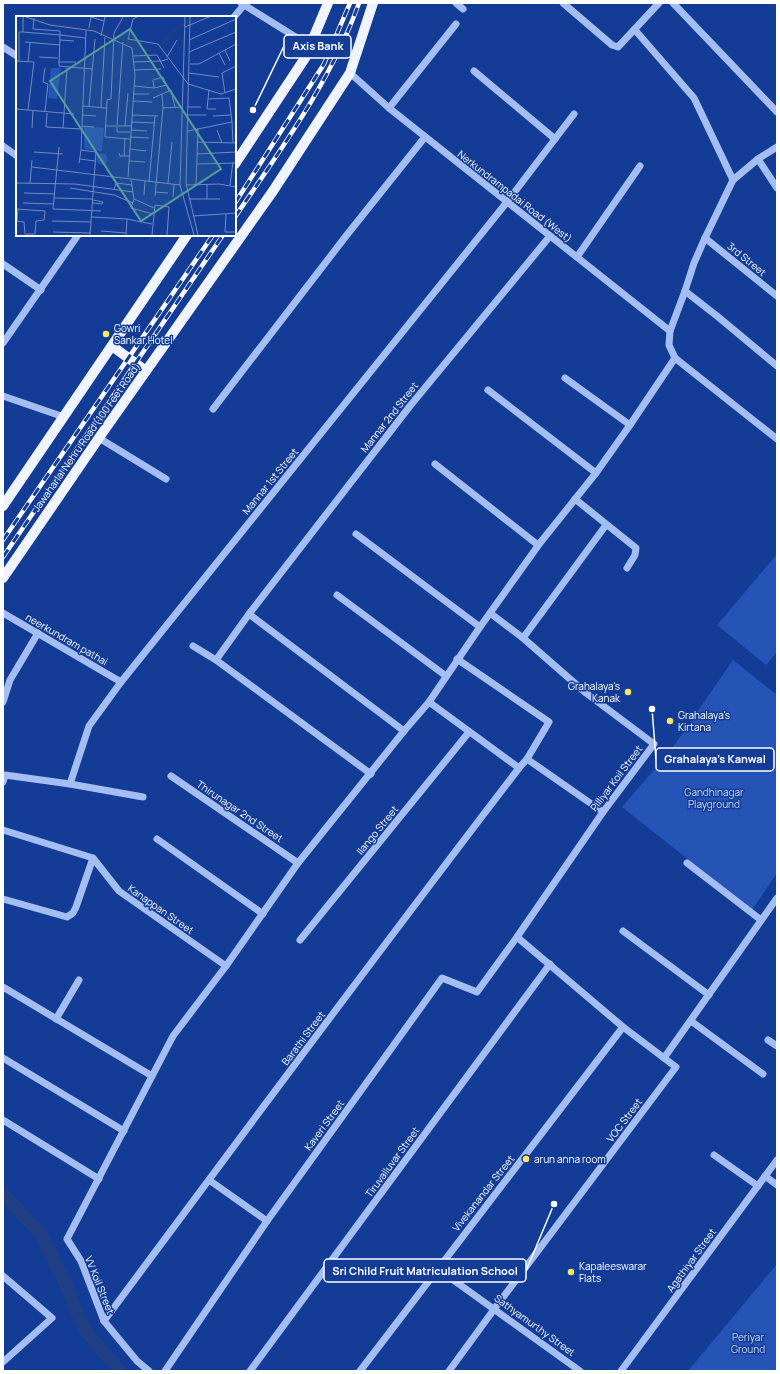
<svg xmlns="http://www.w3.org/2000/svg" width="780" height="1374" font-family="Manrope,sans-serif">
<rect width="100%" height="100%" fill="#133c97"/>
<g fill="#2654b6">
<path d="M 777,554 L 777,652 L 766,665 L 717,625 Z"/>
<path d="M 733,660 L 777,695 L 777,873 L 752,910 L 622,807 L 671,750 Z"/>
<path d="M 777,1264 L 777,1371 L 688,1371 Z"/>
</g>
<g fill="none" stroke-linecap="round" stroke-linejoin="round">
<path stroke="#203e83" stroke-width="13" d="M 3,1194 L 41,1234 L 65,1283 L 84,1329 L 120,1371"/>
<g stroke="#a4bef3" stroke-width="7">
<path d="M 241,3 L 310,46"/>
<path d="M 456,3 L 463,9"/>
<path d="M 563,3 L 612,45 L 618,47 L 659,3"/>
<path d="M 673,3 L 777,112"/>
<path d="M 234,17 L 244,5"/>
<path d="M 635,30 L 694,98 L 733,180"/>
<path d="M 3,47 L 17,56"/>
<path d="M 474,71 L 555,139"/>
<path d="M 350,73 L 389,108 L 670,331"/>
<path d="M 389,108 L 456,24"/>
<path d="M 3,146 L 17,156"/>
<path d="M 777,147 L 758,159 L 733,180 L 705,238 L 694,263 L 685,291 L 670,331 L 669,345 L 675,358 L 777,439"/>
<path d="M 758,159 L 777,188"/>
<path d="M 705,238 L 777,296"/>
<path d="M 577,257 L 640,166"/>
<path d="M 3,264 L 41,290"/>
<path d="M 685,291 L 717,316 L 777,366"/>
<path d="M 3,343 L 78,235"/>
<path d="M 565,378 L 630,425"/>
<path d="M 488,390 L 596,473"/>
<path d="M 3,396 L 64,417"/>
<path d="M 213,409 L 346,236 L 425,137"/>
<path d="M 99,438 L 166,479"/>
<path d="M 435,464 L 538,545"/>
<path d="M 575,499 L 636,548 L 635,555 L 627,568"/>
<path d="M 356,534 L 480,627"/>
<path d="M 337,595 L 446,676"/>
<path d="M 3,613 L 121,682"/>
<path d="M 249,614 L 404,731"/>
<path d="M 523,638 L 606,525"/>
<path d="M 193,646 L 216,660 L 371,774"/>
<path d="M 457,659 L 549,722 L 527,759"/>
<path d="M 216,660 L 249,614 L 410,406 L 550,236"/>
<path d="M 3,702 L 10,680 L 38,633"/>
<path d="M 429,702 L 519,768 L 527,759 L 603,812"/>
<path d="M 171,776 L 298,863"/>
<path d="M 3,782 L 5,775 L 70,784 L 143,797"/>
<path d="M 70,784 L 89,726 L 121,682 L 507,202 L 574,114"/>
<path d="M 3,830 L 93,858 L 119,891 L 226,966"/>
<path d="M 157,839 L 263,914"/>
<path d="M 687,863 L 761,920"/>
<path d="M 3,899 L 67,917 L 73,913 L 76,907 L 93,858"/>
<path d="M 623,931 L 709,995"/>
<path d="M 300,940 L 469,732"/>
<path d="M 3,987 L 152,1076"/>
<path d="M 56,1019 L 79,980"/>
<path d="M 691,1021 L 763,1074"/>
<path d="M 768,1040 L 777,1046"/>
<path d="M 3,1058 L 124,1131"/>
<path d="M 664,1058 L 777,898"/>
<path d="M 3,1120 L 99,1179"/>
<path d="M 714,1155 L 758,1186"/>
<path d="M 765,1176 L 777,1185"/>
<path d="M 209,1180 L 267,1221"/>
<path d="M 438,1269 L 580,1371"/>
<path d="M 3,1276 L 52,1318 L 3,1362"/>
<path d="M 104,1321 C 241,1136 379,951 519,768"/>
<path d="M 149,1371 L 137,1361 L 104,1321 L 81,1261 L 67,1239 L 173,1036 L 226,966 L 298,863 L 404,731 L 429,702 L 480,627 L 540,543 L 596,473 L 630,425 L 675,358"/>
<path d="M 165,1371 L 267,1221 L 442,978 L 477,992 L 517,937 L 603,812 L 654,744 L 586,693 L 523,638 L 490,613"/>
<path d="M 250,1371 L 550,964"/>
<path d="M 360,1371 L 623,1027"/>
<path d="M 449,1371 L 495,1308 L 676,1067 L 623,1027 L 517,937"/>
<path d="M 621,1371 L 777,1160"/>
</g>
<g stroke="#f0f4ff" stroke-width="10">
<path d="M 235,164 L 305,58 L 328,3"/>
<path d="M 112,346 L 146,371"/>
<path d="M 3,506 L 187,235"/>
<path d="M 3,578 L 103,432 L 273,191 L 350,73 L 373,3"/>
</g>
<g stroke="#fff" stroke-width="4.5">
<g id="rail">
<path d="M 235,203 L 324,64 L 350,3"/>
<path d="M 235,217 C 281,149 331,81 359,3"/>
<path d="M 3,540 L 213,235"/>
<path d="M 3,557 L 223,235"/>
</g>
</g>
<use href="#rail" stroke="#133c97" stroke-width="3" stroke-dasharray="9" stroke-linecap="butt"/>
</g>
<g fill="#ffe666" stroke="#133c97" stroke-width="1.5">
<circle cx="106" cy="334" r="4"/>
<circle cx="628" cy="692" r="4"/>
<circle cx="670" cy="721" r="4"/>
<circle cx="526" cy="1159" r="4"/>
<circle cx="571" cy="1272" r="4"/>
</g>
<g text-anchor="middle" stroke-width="3" stroke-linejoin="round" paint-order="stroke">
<g font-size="10" fill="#fff" stroke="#133c97">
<text transform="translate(515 196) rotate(38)" y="4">Nerkundrampadai Road (West)</text>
<text transform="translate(747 259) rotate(39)" y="4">3rd Street</text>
<text transform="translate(389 417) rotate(-52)" y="4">Mannar 2nd Street</text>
<text transform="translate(86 437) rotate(-55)" y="4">Jawaharlal Nehru Road (100 Feet Road)</text>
<text transform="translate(270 481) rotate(-51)" y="4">Mannar 1st Street</text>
<text transform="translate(67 639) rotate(30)" y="4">neerkundram pathai</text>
<text transform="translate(616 778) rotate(-53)" y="4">Pilliyar Koil Street</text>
<text transform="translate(240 811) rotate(34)" y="4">Thirunagar 2nd Street</text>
<text transform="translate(377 830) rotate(-51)" y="4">Ilango Street</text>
<text transform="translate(161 909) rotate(35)" y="4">Kanappan Street</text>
<text transform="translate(303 1038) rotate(-53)" y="4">Barathi Street</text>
<text transform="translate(624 1120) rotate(-53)" y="4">VOC Street</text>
<text transform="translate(324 1125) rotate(-54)" y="4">Kaveri Street</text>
<text transform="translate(392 1162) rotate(-54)" y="4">Tiruvalluvar Street</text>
<text transform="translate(483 1193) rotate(-52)" y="4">Vivekanandar Street</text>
<text transform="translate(691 1260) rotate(-54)" y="4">Agathiyar Street</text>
<text transform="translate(100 1285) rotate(68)" y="4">VV Koil Street</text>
<text transform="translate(535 1325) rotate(36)" y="4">Sathyamurthy Street</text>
</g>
<g font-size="10" fill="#fff" stroke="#133c97" text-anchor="start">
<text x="114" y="332">Gowri<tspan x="114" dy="12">Sankar Hotel</tspan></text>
<text x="620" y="690" text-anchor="end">Grahalaya's<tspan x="620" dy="12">Kanak</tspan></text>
<text x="678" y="719">Grahalaya's<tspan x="678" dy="12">Kirtana</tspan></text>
<text x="534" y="1163">arun anna room</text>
<text x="579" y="1270">Kapaleeswarar<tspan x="579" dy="12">Flats</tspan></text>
</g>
<g font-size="10" fill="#ccdcfd" stroke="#133c97">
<text x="714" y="796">Gandhinagar<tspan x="714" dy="12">Playground</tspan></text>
<text x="748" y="1341">Periyar<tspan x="748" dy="12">Ground</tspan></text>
</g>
</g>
<g transform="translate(16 16)">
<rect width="220" height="220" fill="#133c97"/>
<path d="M 35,52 L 45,52 L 41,83 L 32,82 ZM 68,110 L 88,112 L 86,135 L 68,133 ZM80.5 143a5.5 5.5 0 1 1 11 0a5.5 5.5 0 1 1-11 0Z" fill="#2654b6"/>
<path fill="none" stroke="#203e83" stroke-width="2" d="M 24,1 L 34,7 L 78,14 L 131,33 L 142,33 L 163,10 L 185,1"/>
<path fill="none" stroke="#718ac1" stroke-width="1" d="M 7,1 L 7,16M 10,1 L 34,9 L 78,15 L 116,32 L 119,59 L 112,161M 107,1 L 98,17 L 95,83 L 91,84 L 89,121 L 114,123M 121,1 L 117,3 L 112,23 L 142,28 L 172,68 L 205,78 L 220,73M 169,1 L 164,169 L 178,219M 174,1 L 170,167 L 182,219M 18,2 L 17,13 L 44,15 L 44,19 L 69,22M 169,11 L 193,1M 73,12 L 75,1 L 88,5M 70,15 L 65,134 L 80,136 L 74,219M 7,16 L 44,19 L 43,50 L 76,53M 85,20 L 89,1M 44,24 L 58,25M 173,24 L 220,3M 9,26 L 44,29M 209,34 L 214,45M 173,36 L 220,16M 203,37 L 209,49M 117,40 L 141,39 L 148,52M 23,41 L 42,42M 151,41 L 161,24M 0,45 L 18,46 L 12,94M 3,45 L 3,16 L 7,16M 12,46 L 14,27M 42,46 L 60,46M 117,46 L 146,45 L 152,43M 174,48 L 183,48 L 220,28M 29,52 L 27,66 L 32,68 L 29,95M 118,54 L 145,53M 173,57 L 203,61M 118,70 L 138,72 L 151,69M 193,74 L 192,83 L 213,82 L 216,106M 153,75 L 155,74 L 159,91M 209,77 L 206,57 L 220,50M 117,78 L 133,78M 137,82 L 153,75 L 147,61 L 137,64 L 138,72M 192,83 L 191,93 L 200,93M 117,85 L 136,86M 67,90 L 90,92M 73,90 L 79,23M 85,91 L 89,21M 172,91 L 185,91M 147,92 L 166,91M 0,93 L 58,98M 31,97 L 30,111 L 66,113M 67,99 L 80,100M 116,99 L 142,100M 172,99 L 190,99M 197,100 L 215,99M 115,106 L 139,107M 101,109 L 107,26M 66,110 L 78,111M 90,110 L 115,110M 109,110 L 112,77M 101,111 L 101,116 L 114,116M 16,112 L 17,94M 47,112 L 51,52M 115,114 L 131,115M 201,114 L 206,127M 172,115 L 216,106 L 217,127M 114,121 L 133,122M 181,126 L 220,127M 43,131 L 37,193 L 85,195M 114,133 L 130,135M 18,136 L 47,138M 103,137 L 104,140 L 113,140M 181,138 L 220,136M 108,140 L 109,123M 64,143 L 79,145M 113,145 L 129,146M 63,147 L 65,134M 181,148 L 220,147M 16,151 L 164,169M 115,164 L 118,183 L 115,192 L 137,198M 133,166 L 139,100M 0,167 L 59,168 L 117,176M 14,167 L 16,144M 152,167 L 156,126M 191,168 L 191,183M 171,169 L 203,168 L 220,171M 180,169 L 182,112M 214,169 L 217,146M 54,172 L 98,179 L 117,187M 98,174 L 100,167 L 116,169M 139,176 L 152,177M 8,177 L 39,178M 128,179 L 129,165M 139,180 L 147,92 L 146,78M 157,181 L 158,168M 38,182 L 77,183M 118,183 L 138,192M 173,183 L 204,183M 7,187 L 38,188M 77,187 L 86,188 L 87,186 L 77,184M 0,193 L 29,195 L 28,204 L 20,205 L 19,218 L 9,218 L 8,206 L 0,205M 210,198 L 209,216 L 220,216M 177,200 L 220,197M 76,201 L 111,203 L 136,208M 1,205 L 2,193M 36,205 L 75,206M 85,215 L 110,217M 37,216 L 74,217M 110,219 L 111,203M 136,219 L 139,189 L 153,191 L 151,219"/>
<path fill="#579f9a" fill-opacity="0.15" stroke="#579f9a" stroke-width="2" d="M 114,13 L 205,153 L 125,205 L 34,65 Z"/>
<rect width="220" height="220" fill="none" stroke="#fff" stroke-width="2"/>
</g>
<path fill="none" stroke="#fff" stroke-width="1.5" d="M253 110L284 46M652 709L656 759M554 1204L526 1271"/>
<g fill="#fff" stroke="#133c97" stroke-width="1.5">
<circle cx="253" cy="110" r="4"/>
<circle cx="652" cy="709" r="4"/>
<circle cx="554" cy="1204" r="4"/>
</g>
<g fill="#133c97" stroke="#fff" stroke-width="1.5">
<rect x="284" y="35" width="67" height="23" rx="4"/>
<rect x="656" y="748" width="118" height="23" rx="4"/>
<rect x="324" y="1259" width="202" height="23" rx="4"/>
</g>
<g font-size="11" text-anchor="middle" font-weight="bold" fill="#fff">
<text x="318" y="50">Axis Bank</text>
<text x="715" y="763">Grahalaya's Kanwal</text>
<text x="425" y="1275">Sri Child Fruit Matriculation School</text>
</g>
<rect width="780" height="1374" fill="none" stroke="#ffffff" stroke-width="8"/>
</svg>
